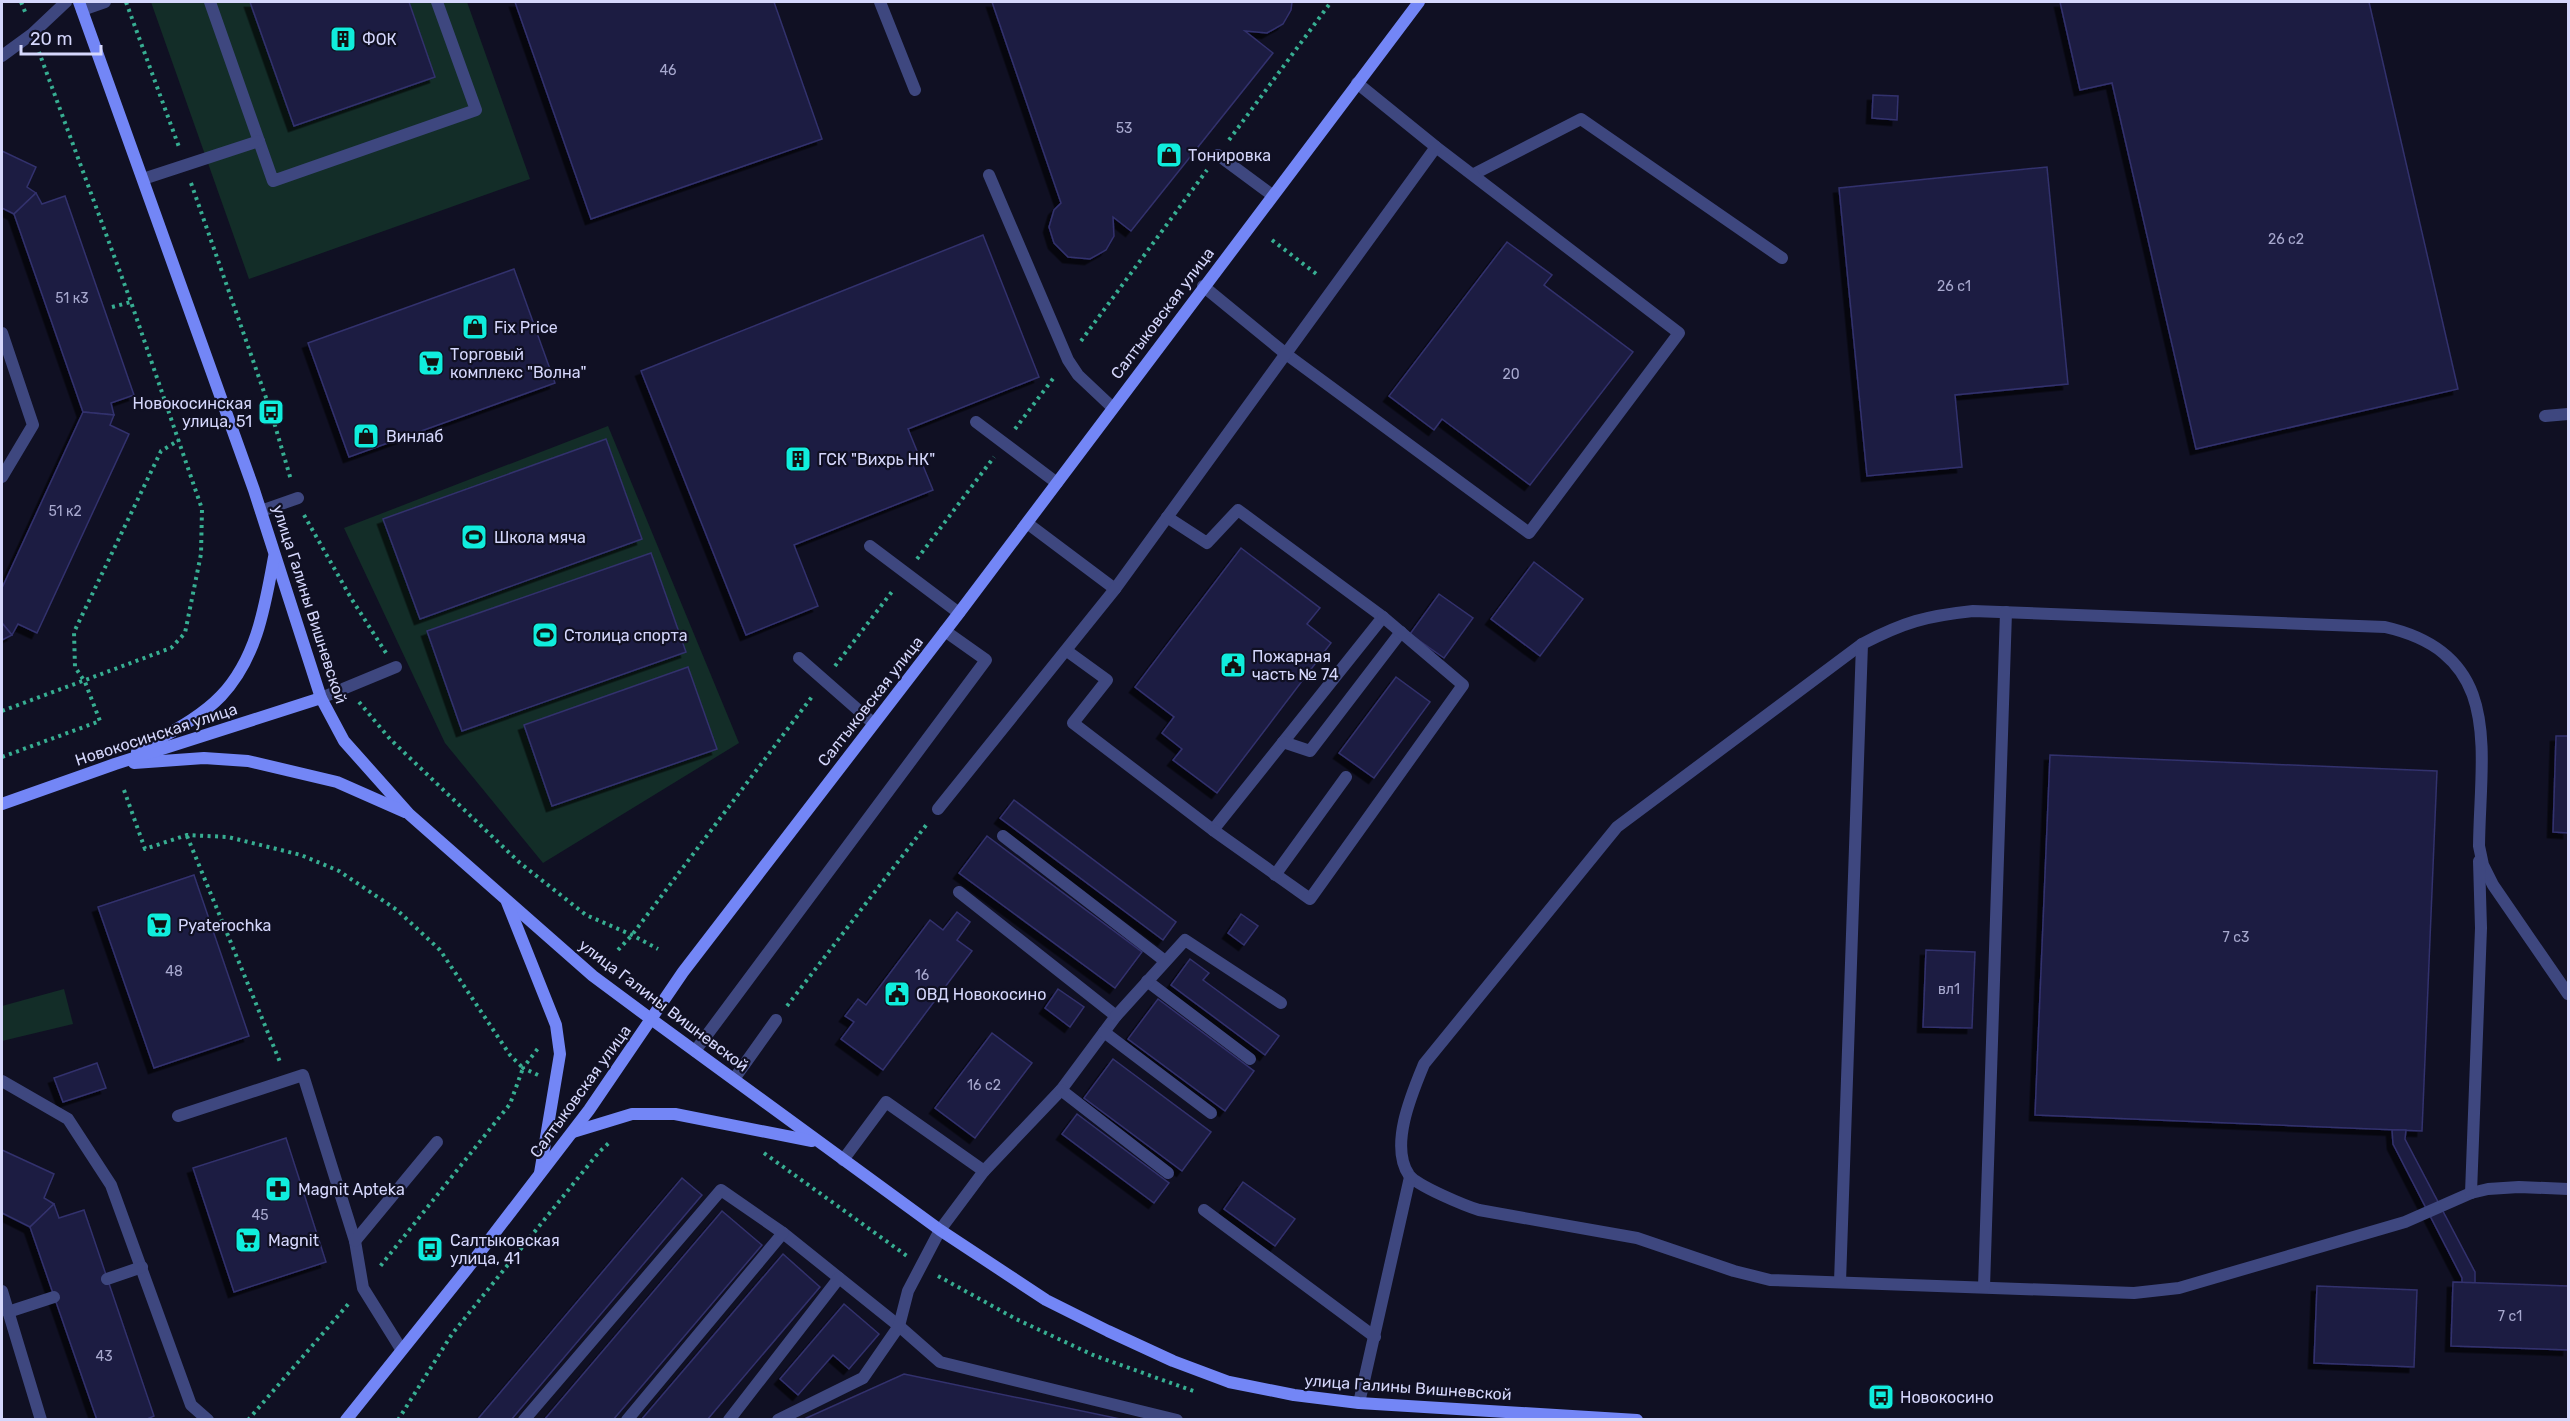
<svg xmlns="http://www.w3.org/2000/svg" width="2570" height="1421" font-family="Rubik,sans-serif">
<defs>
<filter id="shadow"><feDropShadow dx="-5.5" dy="5.5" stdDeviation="0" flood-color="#0009"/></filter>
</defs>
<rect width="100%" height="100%" fill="#101023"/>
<g fill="#132d28">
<path d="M 151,2 L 467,2 L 530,179 L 249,279 Z"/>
<path d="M 608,426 L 739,743 L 543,863 L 445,743 L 344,528 Z"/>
<path d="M 64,989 L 73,1024 L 2,1041 L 2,1006 Z"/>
</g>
<g fill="#1e1d43" stroke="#32316d" stroke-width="1.5" filter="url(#shadow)">
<path d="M 250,2 L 409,2 L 435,77 L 294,126 Z"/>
<path d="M 515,2 L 774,2 L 822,139 L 591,219 Z"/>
<path d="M 992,2 L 1292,2 L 1291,10 L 1283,24 L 1267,33 L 1245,31 L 1273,53 L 1131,231 L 1113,217 L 1114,236 L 1106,250 L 1090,259 L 1068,257 L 1054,243 L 1049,227 L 1054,210 L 1061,203 Z"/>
<path d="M 2060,2 L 2369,2 L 2458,389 L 2196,449 L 2112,83 L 2080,90 Z"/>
<path d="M 1873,95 L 1898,96 L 1897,120 L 1872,118 Z"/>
<path d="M 2,151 L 36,167 L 27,187 L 36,193 L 14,214 L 2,208 Z"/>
<path d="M 2047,167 L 2068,384 L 1955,395 L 1962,467 L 1867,476 L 1839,188 Z"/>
<path d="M 36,193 L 42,204 L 65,196 L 134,395 L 111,403 L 114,415 L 83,412 L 14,214 Z"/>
<path d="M 983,235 L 1039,377 L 908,429 L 933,490 L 794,545 L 818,606 L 746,635 L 641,371 Z"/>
<path d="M 1507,242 L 1552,275 L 1544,285 L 1633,352 L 1530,485 L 1442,419 L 1434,430 L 1389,396 Z"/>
<path d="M 514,269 L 555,383 L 349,457 L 308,343 Z"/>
<path d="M 83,412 L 114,415 L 110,425 L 129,434 L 37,633 L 18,624 L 12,635 L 2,623 L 2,588 Z"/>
<path d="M 606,439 L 642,539 L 420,619 L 383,519 Z"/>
<path d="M 1241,548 L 1320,608 L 1307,624 L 1331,643 L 1217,793 L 1173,760 L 1182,749 L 1162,733 L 1174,717 L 1135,687 Z"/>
<path d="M 651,553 L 686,652 L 462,731 L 427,631 Z"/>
<path d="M 1534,562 L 1583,599 L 1540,656 L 1491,619 Z"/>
<path d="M 1439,594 L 1473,618 L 1444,658 L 1410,634 Z"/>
<path d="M 2,623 L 12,635 L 2,640 Z"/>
<path d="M 688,667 L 717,749 L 552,806 L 524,725 Z"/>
<path d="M 1396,677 L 1430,702 L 1374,778 L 1339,753 Z"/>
<path d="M 2556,736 L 2568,736 L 2568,833 L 2553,832 Z"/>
<path d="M 2050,755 L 2437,771 L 2422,1131 L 2035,1115 Z"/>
<path d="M 1014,800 L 1176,922 L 1163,940 L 1000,818 Z"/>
<path d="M 987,836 L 1142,952 L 1115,988 L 959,873 Z"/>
<path d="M 194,875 L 249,1036 L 154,1068 L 98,907 Z"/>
<path d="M 957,912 L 970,922 L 957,940 L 972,951 L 883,1070 L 841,1039 L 854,1022 L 845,1016 L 858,999 L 866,1005 L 930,920 L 943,930 Z"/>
<path d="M 1241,914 L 1258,926 L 1244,945 L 1228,933 Z"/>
<path d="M 1926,950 L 1975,952 L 1972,1028 L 1923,1027 Z"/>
<path d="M 1190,959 L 1209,973 L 1203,980 L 1279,1036 L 1265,1055 L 1171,985 Z"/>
<path d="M 1058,989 L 1084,1007 L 1070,1027 L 1045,1008 Z"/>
<path d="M 1158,999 L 1254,1071 L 1225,1111 L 1128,1039 Z"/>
<path d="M 992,1033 L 1032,1063 L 975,1138 L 935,1108 Z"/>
<path d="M 1113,1059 L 1211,1132 L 1182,1171 L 1084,1098 Z"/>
<path d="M 97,1063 L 106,1088 L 63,1102 L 54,1078 Z"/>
<path d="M 1077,1114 L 1169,1183 L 1154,1203 L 1062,1134 Z"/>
<path d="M 2392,1130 L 2406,1130 L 2405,1139 L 2475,1272 L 2475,1283 L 2462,1283 L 2462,1278 L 2393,1144 Z"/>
<path d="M 286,1138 L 326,1262 L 234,1292 L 193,1168 Z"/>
<path d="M 2,1150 L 54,1174 L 44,1198 L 54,1204 L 30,1227 L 2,1213 Z"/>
<path d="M 682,1178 L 702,1195 L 511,1420 L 477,1420 Z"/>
<path d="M 1243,1182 L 1295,1219 L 1275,1246 L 1224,1209 Z"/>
<path d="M 54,1204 L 59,1218 L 84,1210 L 154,1416 L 145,1420 L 97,1420 L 30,1227 Z"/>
<path d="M 722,1211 L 762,1245 L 613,1420 L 544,1420 Z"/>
<path d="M 783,1254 L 820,1287 L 707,1420 L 641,1420 Z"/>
<path d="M 2453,1282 L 2568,1286 L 2568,1350 L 2451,1346 Z"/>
<path d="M 2317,1286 L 2417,1290 L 2414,1367 L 2314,1363 Z"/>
<path d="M 844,1304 L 879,1334 L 849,1369 L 833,1355 L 798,1395 L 780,1379 Z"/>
<path d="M 904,1374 L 1125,1420 L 802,1420 Z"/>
</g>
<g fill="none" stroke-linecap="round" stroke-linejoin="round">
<g stroke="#37ae92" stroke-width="4" stroke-dasharray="3 4.5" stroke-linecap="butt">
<path d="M 21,2 L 26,14"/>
<path d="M 126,2 L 179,147"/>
<path d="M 1229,140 L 1331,2"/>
<path d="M 191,183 L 271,412 L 291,480"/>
<path d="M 1272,240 L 1319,276"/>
<path d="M 112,307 L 131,302"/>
<path d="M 1081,341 L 1207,170"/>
<path d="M 1015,429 L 1055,376"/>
<path d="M 304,515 L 351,598 L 386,653"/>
<path d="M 917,559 L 994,457"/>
<path d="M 835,666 L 894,589"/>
<path d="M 359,702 L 390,739 L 520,863 L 586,915 L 632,935 L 658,949"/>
<path d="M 2,711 L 171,648 L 185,633 L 201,554 L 202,509 L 131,302 L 39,52"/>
<path d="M 2,757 L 100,721 L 85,682 L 75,667 L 74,632 L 161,451 L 179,440"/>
<path d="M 124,790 L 145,849 L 187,835 L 228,837 L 301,855 L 339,871 L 397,910 L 440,950 L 510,1055 L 523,1068 L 510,1104 L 378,1269"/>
<path d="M 187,836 L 280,1062"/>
<path d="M 618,950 L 632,935 L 814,694"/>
<path d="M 787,1006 L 927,824"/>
<path d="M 538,1075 L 523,1068 L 539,1047"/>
<path d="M 764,1153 L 907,1256"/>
<path d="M 938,1276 L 1016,1319 L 1093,1355 L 1196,1392"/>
<path d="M 248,1420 L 350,1302"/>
<path d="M 398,1420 L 452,1334 L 599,1152 L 610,1142"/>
</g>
<g stroke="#3e477f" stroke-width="12">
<path d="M 210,2 L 273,181 L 476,110 L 437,2"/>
<path d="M 880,2 L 915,90"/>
<path d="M 82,10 L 105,2"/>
<path d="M 2,56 L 32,34 L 66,2"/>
<path d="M 1218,155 L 1272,195"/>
<path d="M 1474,174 L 1581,119 L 1782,258"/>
<path d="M 989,175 L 1068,360 L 1078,375 L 1113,408"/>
<path d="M 143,179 L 259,141"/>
<path d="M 1203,286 L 1286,354 L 1529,533 L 1679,333 L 1436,147 L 1357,83"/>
<path d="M 2,333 L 33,425 L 2,477"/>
<path d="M 2545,416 L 2568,414"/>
<path d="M 976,422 L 1057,483"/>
<path d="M 261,511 L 298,498"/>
<path d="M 1027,523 L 1115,589"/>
<path d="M 870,546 L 959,613"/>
<path d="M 1067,651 L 1107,680 L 1073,723 L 1213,830 L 1383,617 L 1238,510 L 1207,543 L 1167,517"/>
<path d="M 799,658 L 873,723"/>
<path d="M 321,698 L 396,667"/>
<path d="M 1283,742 L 1310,751 L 1401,632"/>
<path d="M 938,809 L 1115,589 L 1436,147"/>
<path d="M 1213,830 L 1310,899 L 1463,685 L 1383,617"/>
<path d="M 1003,836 L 1165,961"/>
<path d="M 1275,875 L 1346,777"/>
<path d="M 959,892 L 1116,1016 L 1061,1090 L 984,1171"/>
<path d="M 1147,981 L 1250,1059"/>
<path d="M 2568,994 L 2493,885 L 2483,865 L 2479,846 C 2480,751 2505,654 2385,627 L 1973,611 C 1926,616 1904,622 1862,644 L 1617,827 L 1424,1064 C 1412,1093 1389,1146 1409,1175 C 1417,1186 1466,1206 1479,1210 L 1637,1238 L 1734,1271 L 1770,1280 L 2134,1293 L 2179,1288 L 2405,1222 L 2471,1193 L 2488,1189 L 2519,1187 L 2568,1189"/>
<path d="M 1116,1016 L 1185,940 L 1281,1003"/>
<path d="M 1104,1032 L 1211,1113"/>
<path d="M 695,1051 L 986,660 L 945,631"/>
<path d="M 734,1079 L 776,1020"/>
<path d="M 2,1081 L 68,1119 L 111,1185 L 191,1405 L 208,1420"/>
<path d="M 1061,1090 L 1168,1173"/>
<path d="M 178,1116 L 303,1075 L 355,1241 L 363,1288 L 401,1349"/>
<path d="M 2471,1193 L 2481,928 L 2479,861"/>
<path d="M 1204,1210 L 1375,1337"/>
<path d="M 355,1241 L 437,1142"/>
<path d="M 107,1279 L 142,1267"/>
<path d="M 1840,1282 L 1862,644"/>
<path d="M 1984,1287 L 2006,612"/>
<path d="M 2,1291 L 41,1420"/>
<path d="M 8,1312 L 54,1297"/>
<path d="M 1359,1403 L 1410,1177"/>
<path d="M 524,1420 L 721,1190 L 783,1233 L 899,1326 L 940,1362 L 1177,1420"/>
<path d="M 627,1420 L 783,1233"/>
<path d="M 729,1420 L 839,1278"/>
<path d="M 778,1420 L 863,1378 L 899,1326 L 908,1291 L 940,1230 L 984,1171 L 886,1102 L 843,1160"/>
</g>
<g stroke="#7386f6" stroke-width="12">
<path d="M 79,2 L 254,490 L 321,698 L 344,741 L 409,814 L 593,976 L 651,1019 L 940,1230 L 1046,1300 L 1108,1331 L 1173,1361 L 1229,1382 L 1294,1395 L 1359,1403 L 1637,1420"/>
<path d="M 137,752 C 165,735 198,720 221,696 C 257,658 265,606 274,557"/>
<path d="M 134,763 L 204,758 L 248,761 L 337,782 L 405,812"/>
<path d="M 2,804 L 115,764 L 321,698"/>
<path d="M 507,902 L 556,1025 L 560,1054 L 540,1173"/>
<path d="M 573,1132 L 632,1114 L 675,1114 L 812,1141"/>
<path d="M 346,1420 L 467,1269 L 589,1110 L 683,972 L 959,613 L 1419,2"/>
</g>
</g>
<defs>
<g id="building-square" transform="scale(1.35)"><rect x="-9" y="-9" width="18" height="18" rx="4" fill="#10eddd" stroke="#101023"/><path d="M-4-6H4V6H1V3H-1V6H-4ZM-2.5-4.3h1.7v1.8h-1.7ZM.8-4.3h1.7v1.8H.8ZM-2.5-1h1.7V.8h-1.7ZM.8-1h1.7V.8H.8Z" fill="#111"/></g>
<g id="shop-square" transform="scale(1.35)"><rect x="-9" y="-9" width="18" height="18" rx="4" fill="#10eddd" stroke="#101023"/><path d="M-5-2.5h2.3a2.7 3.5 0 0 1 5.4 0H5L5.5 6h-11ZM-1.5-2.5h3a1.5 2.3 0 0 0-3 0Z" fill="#111"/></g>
<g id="supermarket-square" transform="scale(1.35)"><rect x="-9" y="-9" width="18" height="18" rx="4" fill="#10eddd" stroke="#101023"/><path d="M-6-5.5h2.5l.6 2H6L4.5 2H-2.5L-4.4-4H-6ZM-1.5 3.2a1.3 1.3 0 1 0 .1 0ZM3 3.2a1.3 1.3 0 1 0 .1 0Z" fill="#111"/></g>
<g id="bus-square" transform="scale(1.35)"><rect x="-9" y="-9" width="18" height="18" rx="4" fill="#10eddd" stroke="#101023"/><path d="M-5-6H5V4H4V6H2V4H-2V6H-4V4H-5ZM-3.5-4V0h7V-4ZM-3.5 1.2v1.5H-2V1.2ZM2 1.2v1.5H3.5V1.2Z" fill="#111"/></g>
<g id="stadium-square" transform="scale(1.35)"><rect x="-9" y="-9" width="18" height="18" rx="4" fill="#10eddd" stroke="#101023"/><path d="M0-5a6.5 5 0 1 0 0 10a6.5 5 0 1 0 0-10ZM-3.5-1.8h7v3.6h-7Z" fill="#111"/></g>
<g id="civic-square" transform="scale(1.35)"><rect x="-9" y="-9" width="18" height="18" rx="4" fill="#10eddd" stroke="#101023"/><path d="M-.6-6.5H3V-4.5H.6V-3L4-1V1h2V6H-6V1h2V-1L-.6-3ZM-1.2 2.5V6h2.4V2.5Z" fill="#111"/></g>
<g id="pharmacy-square" transform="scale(1.35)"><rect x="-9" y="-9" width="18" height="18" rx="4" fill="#10eddd" stroke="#101023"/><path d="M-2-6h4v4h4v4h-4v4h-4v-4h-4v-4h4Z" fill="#111"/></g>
</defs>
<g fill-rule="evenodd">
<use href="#building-square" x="343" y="39"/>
<use href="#shop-square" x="1169" y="155"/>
<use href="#shop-square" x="475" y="327"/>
<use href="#supermarket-square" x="431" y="363"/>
<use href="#bus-square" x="271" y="412"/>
<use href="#shop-square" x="366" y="436"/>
<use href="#building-square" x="798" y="459"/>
<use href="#stadium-square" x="474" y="537"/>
<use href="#stadium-square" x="545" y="635"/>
<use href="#civic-square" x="1233" y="665"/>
<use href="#supermarket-square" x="159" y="925"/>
<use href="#civic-square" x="897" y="994"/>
<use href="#pharmacy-square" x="278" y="1189"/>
<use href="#supermarket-square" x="248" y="1240"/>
<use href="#bus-square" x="430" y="1249"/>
<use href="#bus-square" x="1881" y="1397"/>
</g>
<g text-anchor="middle" stroke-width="4.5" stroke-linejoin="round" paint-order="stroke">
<g font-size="14" fill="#a7a8ce">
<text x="668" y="75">46</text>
<text x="1124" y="133">53</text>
<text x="2286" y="244">26 с2</text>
<text x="1954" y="291">26 с1</text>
<text x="72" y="303">51 к3</text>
<text x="1511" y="379">20</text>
<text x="65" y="516">51 к2</text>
<text x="2236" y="942">7 с3</text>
<text x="174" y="976">48</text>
<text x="922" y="980">16</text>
<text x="1949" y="994">вл1</text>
<text x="984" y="1090">16 с2</text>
<text x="260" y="1220">45</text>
<text x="2510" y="1321">7 с1</text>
<text x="104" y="1361">43</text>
</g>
<g font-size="16" fill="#d5d7fc" stroke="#101023" text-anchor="start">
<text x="362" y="45">ФОК</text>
<text x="1188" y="161">Тонировка</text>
<text x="494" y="333">Fix Price</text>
<text x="450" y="360">Торговый<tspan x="450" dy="18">комплекс "Волна"</tspan></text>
<text x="252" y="409" text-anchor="end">Новокосинская<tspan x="252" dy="18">улица, 51</tspan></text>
<text x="386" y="442">Винлаб</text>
<text x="818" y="465">ГСК "Вихрь НК"</text>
<text x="494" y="543">Школа мяча</text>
<text x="564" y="641">Столица спорта</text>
<text x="1252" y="662">Пожарная<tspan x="1252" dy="18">часть № 74</tspan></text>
<text x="178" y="931">Pyaterochka</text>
<text x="916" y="1000">ОВД Новокосино</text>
<text x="298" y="1195">Magnit Apteka</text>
<text x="268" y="1246">Magnit</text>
<text x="450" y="1246">Салтыковская<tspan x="450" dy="18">улица, 41</tspan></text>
<text x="1900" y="1403">Новокосино</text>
</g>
<g font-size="16" fill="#d5d7fc" stroke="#101023">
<text transform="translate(1162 313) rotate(-53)" y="6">Салтыковская улица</text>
<text transform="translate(310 604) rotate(72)" y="6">улица Галины Вишневской</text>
<text transform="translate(870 701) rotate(-52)" y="6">Салтыковская улица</text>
<text transform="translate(156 734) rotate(-18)" y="6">Новокосинская улица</text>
<text transform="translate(664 1005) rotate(37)" y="6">улица Галины Вишневской</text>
<text transform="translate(580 1091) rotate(-54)" y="6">Салтыковская улица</text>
<text transform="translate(1408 1387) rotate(4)" y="6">улица Галины Вишневской</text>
</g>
</g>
<rect width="2570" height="1421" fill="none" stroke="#d5d7fc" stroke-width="6"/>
<path d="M21 45v9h80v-9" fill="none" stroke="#d5d7fc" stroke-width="3"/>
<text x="30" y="45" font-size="18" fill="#d5d7fc" stroke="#101023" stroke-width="4.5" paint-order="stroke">20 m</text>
</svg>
